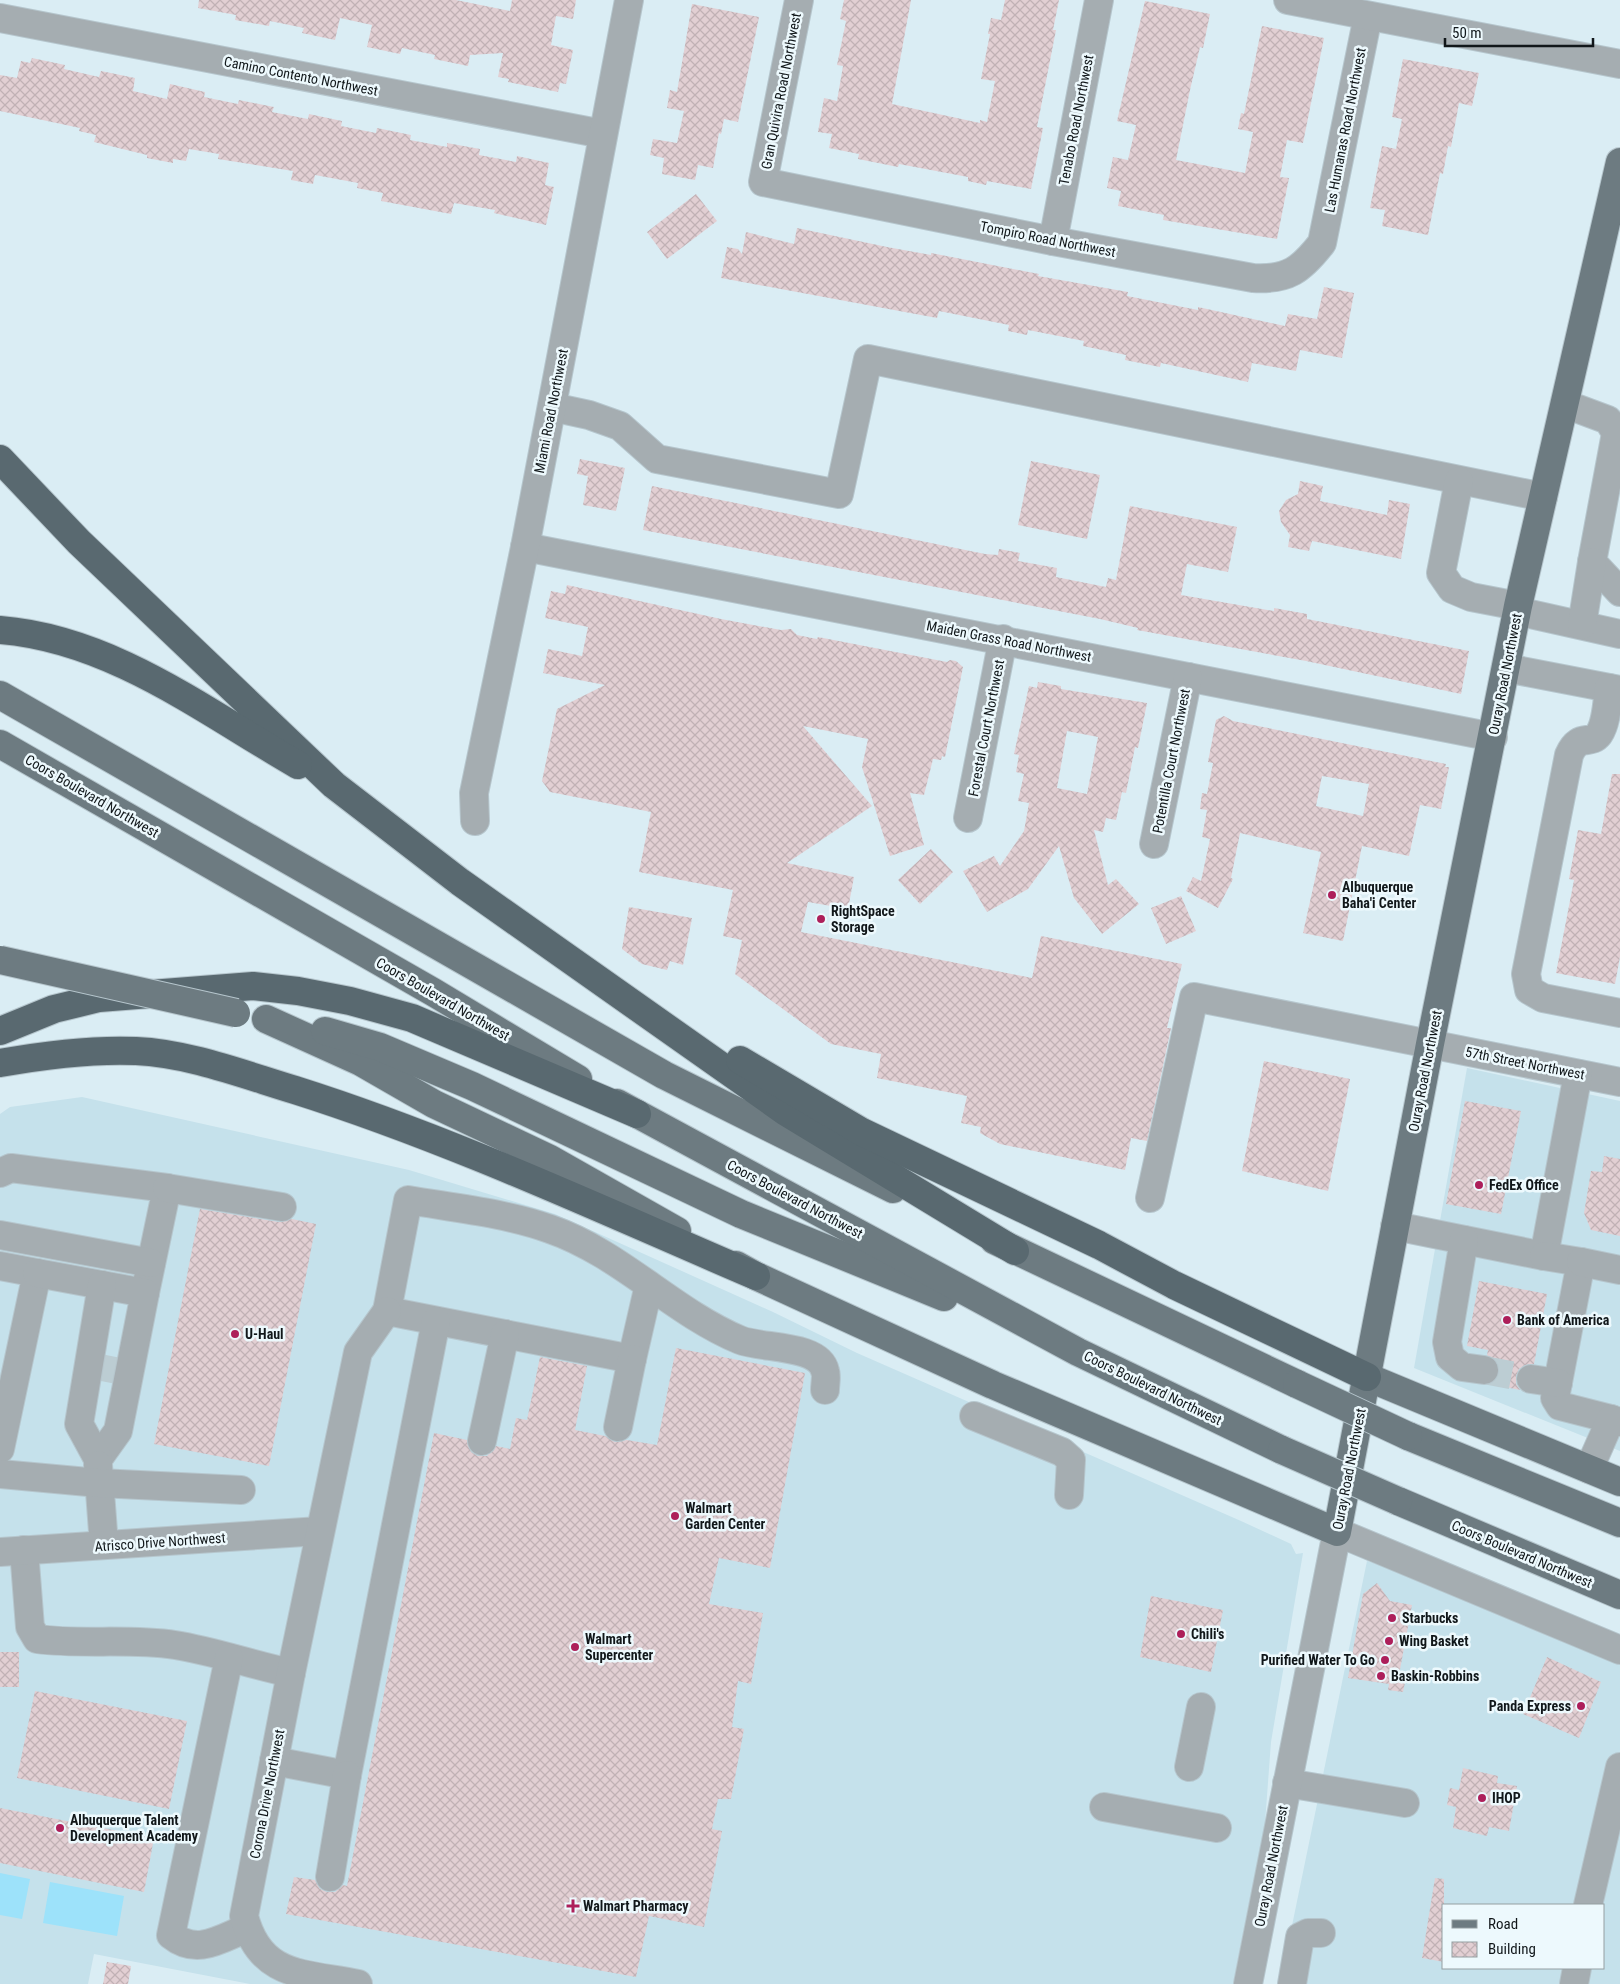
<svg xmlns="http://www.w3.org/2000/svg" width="1620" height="1984" font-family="'Roboto Condensed',sans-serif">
<defs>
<pattern id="building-cross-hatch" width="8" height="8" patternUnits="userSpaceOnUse" patternTransform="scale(1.25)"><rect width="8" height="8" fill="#e2cfd3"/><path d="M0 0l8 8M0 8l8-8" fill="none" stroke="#c1b1b5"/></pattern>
</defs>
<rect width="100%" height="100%" fill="#daedf4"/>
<g fill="#c5e1eb" fill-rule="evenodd">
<path d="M 1467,1068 L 1620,1101 L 1620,1451 L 1414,1368 Z"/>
<path d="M 82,1097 L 409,1170 L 555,1214 L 773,1312 L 857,1353 L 1241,1521 L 1291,1544 L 1296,1554 L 1303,1553 L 1271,1742 L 1265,1823 L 1233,1984 L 250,1984 L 94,1954 L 88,1984 L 0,1984 L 0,1114 L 10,1107 Z"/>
<path d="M 1367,1561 L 1620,1643 L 1620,1984 L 1280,1984 ZM 1444,1905 L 1604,1905 L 1604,1968 L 1444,1968 Z"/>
</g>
<g fill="#9de2fa">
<path d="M 0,1873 L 30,1879 L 22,1919 L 0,1915 Z"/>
<path d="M 50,1882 L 124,1896 L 117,1936 L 43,1923 Z"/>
</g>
<g fill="url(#building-cross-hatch)" fill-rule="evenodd">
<path d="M 199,0 L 456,0 L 510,11 L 512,0 L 576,0 L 573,19 L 556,16 L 551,45 L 573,50 L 566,84 L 560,83 L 558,92 L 508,82 L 509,79 L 498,77 L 503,53 L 470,55 L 468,66 L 434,59 L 435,55 L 402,48 L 400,54 L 367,47 L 372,25 L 340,18 L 335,40 L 302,33 L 304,28 L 270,21 L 269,26 L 235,20 L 236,15 L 198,8 Z"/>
<path d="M 844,0 L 911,0 L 892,104 L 980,123 L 980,120 L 987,122 L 995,81 L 981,79 L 990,34 L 988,34 L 991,18 L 1001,20 L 1005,0 L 1059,0 L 1053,30 L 1056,30 L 1037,127 L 1043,128 L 1031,189 L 987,181 L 986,185 L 968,181 L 968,177 L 899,164 L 898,167 L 858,159 L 859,154 L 829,148 L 832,134 L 818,132 L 824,98 L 837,101 L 843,66 L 837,65 L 846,21 L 840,19 Z"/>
<path d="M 1145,1 L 1210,14 L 1203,48 L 1200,47 L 1190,90 L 1176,160 L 1245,173 L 1253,132 L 1238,129 L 1241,113 L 1244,114 L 1262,26 L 1324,38 L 1303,143 L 1287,140 L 1280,177 L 1289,178 L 1277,239 L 1163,220 L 1164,215 L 1118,206 L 1121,191 L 1107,188 L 1113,157 L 1128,160 L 1136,125 L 1117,121 Z"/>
<path d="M 692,4 L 759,17 L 738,122 L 724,119 L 721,134 L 719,133 L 713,168 L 698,165 L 695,180 L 662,174 L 664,158 L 650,155 L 653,139 L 677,143 L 684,111 L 667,108 L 670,90 L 677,92 Z"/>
<path d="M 32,58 L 65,65 L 64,69 L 99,77 L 101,71 L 135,78 L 133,91 L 167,99 L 170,84 L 205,92 L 204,97 L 238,104 L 239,100 L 274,107 L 272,112 L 308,119 L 309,114 L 342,121 L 341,126 L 376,133 L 377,128 L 411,135 L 410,140 L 447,147 L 447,143 L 480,149 L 479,155 L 516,162 L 517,156 L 549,163 L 545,185 L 554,187 L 546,225 L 494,213 L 495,210 L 454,203 L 451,214 L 381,201 L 383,193 L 357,188 L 358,183 L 315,175 L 313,184 L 291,180 L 293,171 L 218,159 L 219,154 L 189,149 L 186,161 L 173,159 L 173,163 L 147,158 L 147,155 L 94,142 L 96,135 L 79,131 L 80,128 L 0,111 L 0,75 L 17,78 L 21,61 L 30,63 Z"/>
<path d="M 1403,59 L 1479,73 L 1472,106 L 1459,103 L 1451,147 L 1448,146 L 1443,174 L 1440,173 L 1428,235 L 1382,226 L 1385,210 L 1370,208 L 1382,146 L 1396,149 L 1402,119 L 1392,117 Z"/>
<path d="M 696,194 L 717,221 L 667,259 L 647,232 Z"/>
<path d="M 797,228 L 887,247 L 931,255 L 931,253 L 1039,274 L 1038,276 L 1128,292 L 1127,296 L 1198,310 L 1198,307 L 1285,326 L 1288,314 L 1317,319 L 1324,287 L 1354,293 L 1342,358 L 1300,350 L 1296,371 L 1252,363 L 1248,382 L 1161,363 L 1160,367 L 1125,360 L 1126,355 L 1083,346 L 1084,341 L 1028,330 L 1027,335 L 1008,331 L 1009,325 L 939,311 L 937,318 L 721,278 L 727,247 L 738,249 L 742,254 L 746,232 L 794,244 Z"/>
<path d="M 580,459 L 625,468 L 616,511 L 583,505 L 588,476 L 577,474 Z"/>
<path d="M 1031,461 L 1100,475 L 1087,539 L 1018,525 Z"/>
<path d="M 1300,481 L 1323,486 L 1320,501 L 1387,515 L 1389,500 L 1410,504 L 1401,559 L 1312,541 L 1309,551 L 1288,547 L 1290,535 L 1281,522 L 1279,511 L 1286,500 L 1298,494 Z"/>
<path d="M 652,486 L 985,554 L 998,555 L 999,549 L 1020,553 L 1018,561 L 1057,568 L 1056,577 L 1106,587 L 1108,578 L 1116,580 L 1130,506 L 1237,527 L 1228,572 L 1187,564 L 1181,595 L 1274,611 L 1274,608 L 1307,614 L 1307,619 L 1469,651 L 1461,694 L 1306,661 L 1137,630 L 1138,628 L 1100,619 L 643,530 Z"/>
<path d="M 567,585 L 721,619 L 781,630 L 791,629 L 797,635 L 817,639 L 818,637 L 947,662 L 950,660 L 956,661 L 963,667 L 945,757 L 942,756 L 941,760 L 933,759 L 924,795 L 910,793 L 924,845 L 890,856 L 862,767 L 868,739 L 803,726 L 872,806 L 787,863 L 854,877 L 848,909 L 808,902 L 801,932 L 1032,978 L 1041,936 L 1182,964 L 1167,1028 L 1171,1028 L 1147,1141 L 1131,1138 L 1125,1170 L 1000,1144 L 980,1133 L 981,1127 L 961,1123 L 967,1096 L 877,1078 L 881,1054 L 831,1044 L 735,974 L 742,940 L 723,936 L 733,890 L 639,872 L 651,812 L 550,792 L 542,781 L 557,709 L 605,685 L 543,673 L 548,649 L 582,656 L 588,627 L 545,618 L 551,591 L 565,594 Z"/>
<path d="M 1038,682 L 1061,686 L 1061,689 L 1147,703 L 1138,748 L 1135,747 L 1126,793 L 1122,792 L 1116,820 L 1106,818 L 1103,832 L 1094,830 L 1108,885 L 1116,879 L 1139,904 L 1102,934 L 1074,898 L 1059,846 L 1028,889 L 987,912 L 963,871 L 994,856 L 1000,866 L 1024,831 L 1029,803 L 1018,801 L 1024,774 L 1016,772 L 1019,755 L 1014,754 L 1029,686 L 1037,688 ZM 1067,731 L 1098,737 L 1087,794 L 1057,788 Z"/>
<path d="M 1224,716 L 1233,721 L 1446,764 L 1445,767 L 1449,767 L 1441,809 L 1420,805 L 1409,856 L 1362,846 L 1343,941 L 1303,933 L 1321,852 L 1240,833 L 1231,878 L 1233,879 L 1218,908 L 1186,891 L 1193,877 L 1201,881 L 1210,839 L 1202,837 L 1207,810 L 1200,809 L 1202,793 L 1207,794 L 1213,763 L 1208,762 L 1216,720 ZM 1322,776 L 1369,784 L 1363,816 L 1316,806 Z"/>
<path d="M 1612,774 L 1620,774 L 1620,957 L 1615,984 L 1556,973 L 1574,880 L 1569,879 L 1578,830 L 1601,834 Z"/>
<path d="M 931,849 L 953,872 L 920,904 L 898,880 Z"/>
<path d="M 1181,896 L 1196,931 L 1166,944 L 1151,908 Z"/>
<path d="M 629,907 L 692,918 L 683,965 L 670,961 L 667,970 L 642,964 L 622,949 Z"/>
<path d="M 1264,1061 L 1350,1079 L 1328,1191 L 1242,1171 Z"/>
<path d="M 1465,1101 L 1521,1111 L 1501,1214 L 1446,1204 Z"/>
<path d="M 1604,1156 L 1620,1159 L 1620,1236 L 1591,1230 L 1584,1213 L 1591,1171 L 1602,1172 Z"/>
<path d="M 200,1209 L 279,1222 L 292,1219 L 316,1224 L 269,1466 L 154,1444 Z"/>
<path d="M 1479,1281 L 1547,1294 L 1534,1364 L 1525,1365 L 1519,1369 L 1516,1376 L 1516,1384 L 1520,1390 L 1490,1384 L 1497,1379 L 1499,1373 L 1498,1364 L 1487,1355 L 1488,1350 L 1467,1346 Z"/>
<path d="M 676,1348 L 805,1373 L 770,1568 L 719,1558 L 709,1604 L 763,1613 L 751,1684 L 738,1681 L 732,1727 L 744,1729 L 731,1799 L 718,1799 L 712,1829 L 722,1831 L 704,1927 L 649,1916 L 636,1977 L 286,1914 L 294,1877 L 315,1880 L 320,1889 L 327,1892 L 335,1892 L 343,1885 L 347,1886 L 434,1433 L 467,1440 L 471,1452 L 478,1456 L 487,1456 L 496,1446 L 510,1449 L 516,1418 L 527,1420 L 540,1357 L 587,1366 L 575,1430 L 605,1436 L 615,1442 L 627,1440 L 657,1445 Z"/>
<path d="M 1377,1583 L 1390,1601 L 1412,1605 L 1399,1675 L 1406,1678 L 1403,1692 L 1388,1690 L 1389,1684 L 1348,1678 L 1363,1594 Z"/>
<path d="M 1151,1596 L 1223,1610 L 1211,1672 L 1140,1657 Z"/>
<rect x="0" y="1652" width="19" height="35"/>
<path d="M 1547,1657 L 1601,1682 L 1579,1738 L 1523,1714 Z"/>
<path d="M 35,1691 L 187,1721 L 169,1809 L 17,1778 Z"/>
<path d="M 1463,1768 L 1498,1776 L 1497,1783 L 1517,1786 L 1509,1831 L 1489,1827 L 1487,1836 L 1453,1828 L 1456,1807 L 1447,1805 L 1450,1788 L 1459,1790 Z"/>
<path d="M 0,1808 L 154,1838 L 144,1892 L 0,1863 Z"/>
<path d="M 1435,1878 L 1444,1879 L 1444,1962 L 1422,1958 Z"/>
<path d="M 107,1962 L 131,1966 L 128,1984 L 103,1984 Z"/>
</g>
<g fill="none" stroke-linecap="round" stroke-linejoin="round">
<g stroke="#bccdd3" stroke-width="28" stroke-dasharray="28 14" stroke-linecap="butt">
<path d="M 1484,1370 L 1531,1379"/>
<path d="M 101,1381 L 106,1355"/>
</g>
<g stroke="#b6c6cd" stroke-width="30">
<g id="minor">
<path d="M 799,0 L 763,182 L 1053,241 L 1253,278 C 1288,280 1301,270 1322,243 L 1368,16"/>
<path d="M 1288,0 L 1620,64"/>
<path d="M 0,18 L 603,134"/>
<path d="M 1053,241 L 1099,0"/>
<path d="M 1565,404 L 1608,420 L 1616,433 L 1592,562 L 1620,592"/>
<path d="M 552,407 L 589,415 L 620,426 L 657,459 L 839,494 L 868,359 L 1543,497"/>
<path d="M 1459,481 L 1441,573 L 1452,589 L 1471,597 L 1518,606"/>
<path d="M 525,547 L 1493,737"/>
<path d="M 1517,611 L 1620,634"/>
<path d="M 1582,625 L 1592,562"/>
<path d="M 1506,668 L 1620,690"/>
<path d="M 1609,688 C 1607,702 1607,722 1599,734 C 1590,746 1579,732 1569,755 L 1526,974 L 1529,990 L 1543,998 L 1620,1013"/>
<path d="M 968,818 L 1003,639"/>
<path d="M 475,821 L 474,793 L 525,547 L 629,0"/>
<path d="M 1154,844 L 1188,677"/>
<path d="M 0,1173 L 11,1168 L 167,1188 L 145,1293"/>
<path d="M 167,1188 L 282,1207"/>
<path d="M 1150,1198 L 1194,997 C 1336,1024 1478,1053 1620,1082"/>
<path d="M 1395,1226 L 1544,1256 L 1578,1074"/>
<path d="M 0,1235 L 151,1263"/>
<path d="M 1464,1240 L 1447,1342 L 1450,1357 L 1462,1367 L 1484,1370"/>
<path d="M 1544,1256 L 1581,1262 L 1555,1398 L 1560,1406 L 1611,1419"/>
<path d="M 1581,1262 L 1620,1270"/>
<path d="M 0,1266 L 37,1273 L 0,1449"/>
<path d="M 37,1273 L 145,1293 L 118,1431 L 98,1459"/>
<path d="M 649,1285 L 632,1359 L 387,1311 L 408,1200 C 455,1208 505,1213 550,1229 C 620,1253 673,1312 740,1340 C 762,1349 819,1344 825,1371 C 827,1376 825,1384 825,1390"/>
<path d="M 1531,1379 L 1558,1383"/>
<path d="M 974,1416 L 1062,1452 L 1071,1460 L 1069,1495"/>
<path d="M 618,1427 L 632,1359"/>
<path d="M 482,1441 L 505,1334"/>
<path d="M 98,1459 L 79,1424 L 102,1285"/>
<path d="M 98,1465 L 104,1545"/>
<path d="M 1589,1469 L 1611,1419 L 1620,1422"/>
<path d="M 0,1474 L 99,1483 L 241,1490"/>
<path d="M 24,1550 L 30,1627 L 37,1639 C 82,1645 129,1638 175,1645 C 214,1651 252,1665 291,1673"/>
<path d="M 0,1552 L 320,1531"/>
<path d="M 229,1658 L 171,1935 C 197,1956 220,1939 247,1928"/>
<path d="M 274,1761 L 347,1775 L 436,1321"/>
<path d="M 1189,1767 L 1201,1707"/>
<path d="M 1287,1783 L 1405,1803"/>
<path d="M 1104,1807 L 1217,1828"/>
<path d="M 330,1877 L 347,1775"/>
<path d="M 1588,1905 L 1620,1767"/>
<path d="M 358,1984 C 304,1973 260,1978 244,1916 L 291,1673 L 358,1352 L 387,1311"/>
<path d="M 1248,1984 L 1337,1532 L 1620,1650"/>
<path d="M 1292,1984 L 1300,1937 L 1308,1933 L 1321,1933"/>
<path d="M 1574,1984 L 1577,1968"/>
</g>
</g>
<g stroke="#b6c6cd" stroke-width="30">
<g id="major">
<path d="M 0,695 L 664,1075 L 893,1189"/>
<path d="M 0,744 L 433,992 L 578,1079"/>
<path d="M 266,1019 L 361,1062 L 434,1104 L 550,1159 L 677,1231"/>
<path d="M 325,1031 L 380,1047 L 472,1086 L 741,1214 L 944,1297"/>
<path d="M 617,1103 L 1078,1352 L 1282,1450"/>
<path d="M 994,1240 L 1297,1384"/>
<path d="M 736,1265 L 756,1276 L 993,1385 L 1337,1532 L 1430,1044 L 1518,606 L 1620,162"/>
<path d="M 1367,1377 L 1620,1482"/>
<path d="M 1408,1436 L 1620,1523"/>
<path d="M 1398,1501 L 1620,1595"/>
</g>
</g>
<g stroke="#b6c6cd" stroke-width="30">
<g id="highway">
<path d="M 0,459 L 79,542 L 334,785 L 460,882 L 786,1112 L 1015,1251"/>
<path d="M 0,630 C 112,639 204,711 298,765"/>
<path d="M 0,1031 L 54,1009 L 99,998 L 253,986 L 298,991 L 350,1001 L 412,1018 L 637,1114"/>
<path d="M 740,1060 L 862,1132 L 1099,1245 L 1174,1285 L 1367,1377"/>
<path d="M 0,1063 C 45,1055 90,1049 136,1051 C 188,1053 245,1075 295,1090 C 453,1140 604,1211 756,1276"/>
</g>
</g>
<use href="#minor" stroke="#a5adb1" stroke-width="28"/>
<use href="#major" stroke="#6d7b81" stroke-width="28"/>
<use href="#highway" stroke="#596970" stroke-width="28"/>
<g stroke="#b6c6cd" stroke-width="30" stroke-linecap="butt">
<g id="major-bridge">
<path d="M 0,960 L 236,1013"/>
<path d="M 1297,1384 L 1408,1436"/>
<path d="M 1282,1450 L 1398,1501"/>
</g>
</g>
<use href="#major-bridge" stroke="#6d7b81" stroke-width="28"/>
</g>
<g fill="#ad1f5a" stroke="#edf9fd" stroke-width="2">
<circle cx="1332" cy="895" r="5"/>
<circle cx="821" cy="919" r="5"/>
<circle cx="1479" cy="1185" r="5"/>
<circle cx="1507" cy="1320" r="5"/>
<circle cx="235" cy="1334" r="5"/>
<circle cx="675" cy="1516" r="5"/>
<circle cx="1392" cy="1618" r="5"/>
<circle cx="1181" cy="1634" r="5"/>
<circle cx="1389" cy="1641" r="5"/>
<circle cx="575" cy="1647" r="5"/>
<circle cx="1385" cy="1660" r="5"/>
<circle cx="1381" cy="1676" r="5"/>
<circle cx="1581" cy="1706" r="5"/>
<circle cx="1482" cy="1798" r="5"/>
<circle cx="60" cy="1828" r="5"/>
<path d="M570.5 1898.5h5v5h5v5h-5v5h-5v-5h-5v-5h5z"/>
</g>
<g text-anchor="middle" stroke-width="5" stroke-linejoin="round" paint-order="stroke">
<g font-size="14" fill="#11171a" stroke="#edf9fd">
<text transform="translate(301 76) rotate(11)" y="5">Camino Contento Northwest</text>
<text transform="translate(781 91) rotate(-79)" y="5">Gran Quivira Road Northwest</text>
<text transform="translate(1076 120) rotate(-79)" y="5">Tenabo Road Northwest</text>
<text transform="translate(1345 130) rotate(-79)" y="5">Las Humanas Road Northwest</text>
<text transform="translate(1048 239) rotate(11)" y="5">Tompiro Road Northwest</text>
<text transform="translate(551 411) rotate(-79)" y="5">Miami Road Northwest</text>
<text transform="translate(1009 641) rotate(11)" y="5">Maiden Grass Road Northwest</text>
<text transform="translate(1505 674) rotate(-79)" y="5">Ouray Road Northwest</text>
<text transform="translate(986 728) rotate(-79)" y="5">Forestal Court Northwest</text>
<text transform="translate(1171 761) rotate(-79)" y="5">Potentilla Court Northwest</text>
<text transform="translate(92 796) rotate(30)" y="5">Coors Boulevard Northwest</text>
<text transform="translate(443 999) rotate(30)" y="5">Coors Boulevard Northwest</text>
<text transform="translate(1525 1063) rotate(11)" y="5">57th Street Northwest</text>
<text transform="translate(1425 1071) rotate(-79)" y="5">Ouray Road Northwest</text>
<text transform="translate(795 1199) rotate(28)" y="5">Coors Boulevard Northwest</text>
<text transform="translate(1153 1388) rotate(26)" y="5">Coors Boulevard Northwest</text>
<text transform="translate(1349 1469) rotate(-79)" y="5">Ouray Road Northwest</text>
<text transform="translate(160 1542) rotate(-4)" y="5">Atrisco Drive Northwest</text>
<text transform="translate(1522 1554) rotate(23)" y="5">Coors Boulevard Northwest</text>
<text transform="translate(267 1794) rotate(-79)" y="5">Corona Drive Northwest</text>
<text transform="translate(1271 1866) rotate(-79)" y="5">Ouray Road Northwest</text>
</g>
<g font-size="14" font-weight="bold" fill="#11171a" stroke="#edf9fd" text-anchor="start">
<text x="1342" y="892">Albuquerque<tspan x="1342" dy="16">Baha'i Center</tspan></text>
<text x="831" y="916">RightSpace<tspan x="831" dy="16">Storage</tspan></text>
<text x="1489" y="1190">FedEx Office</text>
<text x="1517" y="1325">Bank of America</text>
<text x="245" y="1339">U-Haul</text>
<text x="685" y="1513">Walmart<tspan x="685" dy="16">Garden Center</tspan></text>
<text x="1402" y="1623">Starbucks</text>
<text x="1191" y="1639">Chili's</text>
<text x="585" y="1644">Walmart<tspan x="585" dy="16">Supercenter</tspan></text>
<text x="1399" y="1646">Wing Basket</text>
<text x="1375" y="1665" text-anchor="end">Purified Water To Go</text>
<text x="1391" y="1681">Baskin-Robbins</text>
<text x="1571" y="1711" text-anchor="end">Panda Express</text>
<text x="1492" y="1803">IHOP</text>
<text x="70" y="1825">Albuquerque Talent<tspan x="70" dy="16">Development Academy</tspan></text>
<text x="583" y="1911">Walmart Pharmacy</text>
</g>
</g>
<rect x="1442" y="1904" width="162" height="65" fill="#edf9fd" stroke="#959fa2"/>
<rect x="1452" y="1920" width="25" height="8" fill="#6d7b81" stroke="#959fa2"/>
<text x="1488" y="1929" font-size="15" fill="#11171a">Road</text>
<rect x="1452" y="1942" width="25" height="15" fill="url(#building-cross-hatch)" stroke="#959fa2"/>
<text x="1488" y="1954" font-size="15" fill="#11171a">Building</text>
<path d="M1445 38v8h148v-8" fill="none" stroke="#11171a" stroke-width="2.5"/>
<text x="1452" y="38" font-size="15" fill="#11171a" stroke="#edf9fd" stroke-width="4" paint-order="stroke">50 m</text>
</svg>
